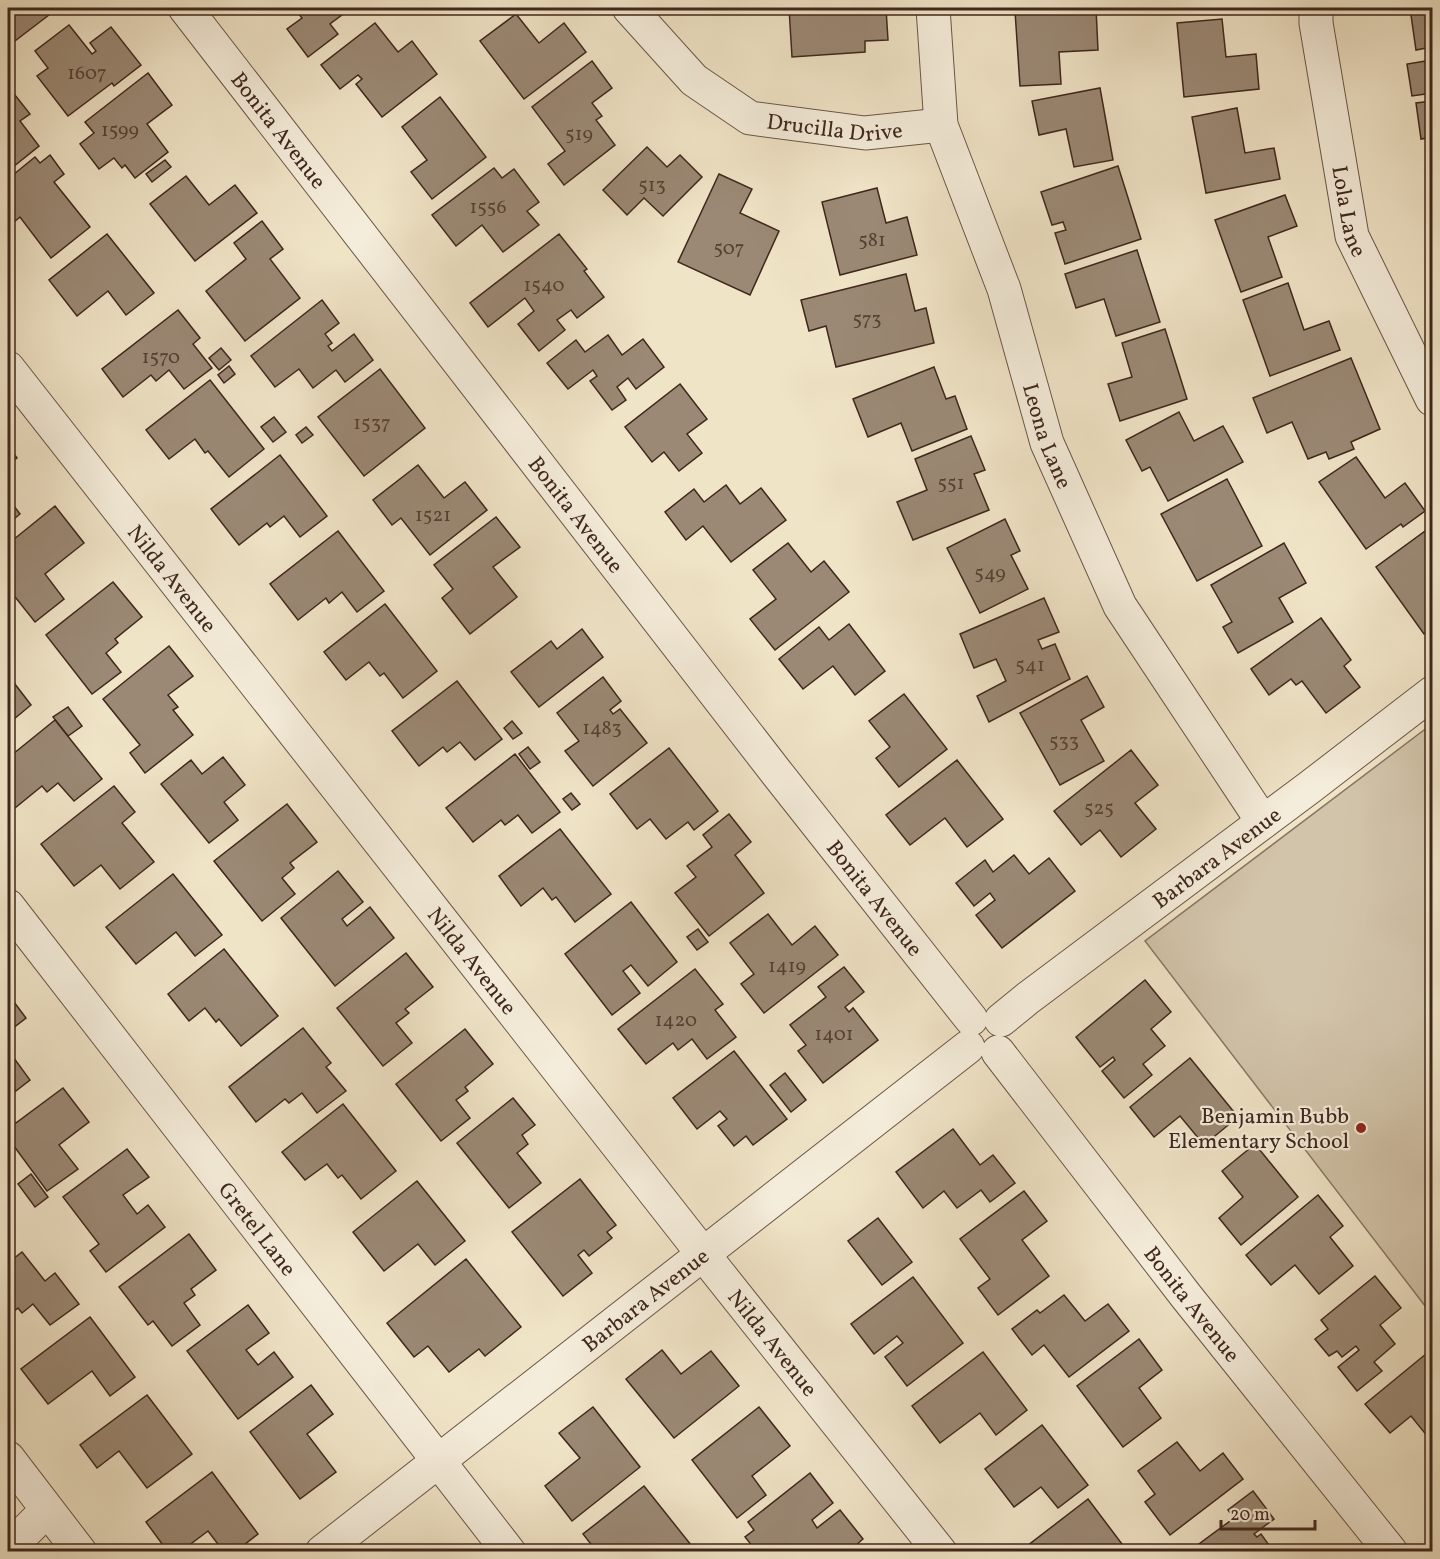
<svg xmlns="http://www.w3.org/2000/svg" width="1440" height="1559" font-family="Vollkorn,serif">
<rect width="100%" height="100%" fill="#f0e4c7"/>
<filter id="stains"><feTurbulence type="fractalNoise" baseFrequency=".00333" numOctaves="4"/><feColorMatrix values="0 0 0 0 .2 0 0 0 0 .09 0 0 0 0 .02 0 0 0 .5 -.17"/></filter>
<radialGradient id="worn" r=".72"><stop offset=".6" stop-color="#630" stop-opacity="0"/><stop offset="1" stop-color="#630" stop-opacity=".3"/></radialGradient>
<path fill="#d2c4aa" stroke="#887664" stroke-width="1.5" d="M 1432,724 L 1432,1315 L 1145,941 Z"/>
<g fill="#9b8975" stroke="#3f271d" stroke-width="1.5">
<path d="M 8,8 L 58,8 L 11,44 L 8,40 Z"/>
<path d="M 294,8 L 349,8 L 350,9 L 330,24 L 338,34 L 308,57 L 287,29 L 302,18 Z"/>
<path d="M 789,8 L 886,8 L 888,40 L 865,41 L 865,52 L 792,57 Z"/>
<path d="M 1064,8 L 1096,8 L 1098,50 L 1059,52 L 1061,84 L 1020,86 L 1015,11 Z"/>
<path d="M 1410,8 L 1432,8 L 1432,47 L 1416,50 Z"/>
<path d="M 516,14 L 539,43 L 564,23 L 586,52 L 524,99 L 480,41 Z"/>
<path d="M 1222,19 L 1226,57 L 1256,54 L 1259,89 L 1184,97 L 1177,23 Z"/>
<path d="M 375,23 L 398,52 L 412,41 L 437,74 L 382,117 L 356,84 L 362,79 L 358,75 L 340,89 L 321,65 Z"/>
<path d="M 69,25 L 92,54 L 96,51 L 90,43 L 111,27 L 141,65 L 114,86 L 112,83 L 68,116 L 37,76 L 48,68 L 35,51 Z"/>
<path d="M 1432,60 L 1432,93 L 1412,96 L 1407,64 Z"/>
<path d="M 592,61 L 612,88 L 592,103 L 602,116 L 596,120 L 615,145 L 564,185 L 548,164 L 565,151 L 532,107 Z"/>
<path d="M 148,73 L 172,105 L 147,124 L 168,152 L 135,178 L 125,165 L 122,168 L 114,158 L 99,169 L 80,144 L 94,133 L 85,122 Z"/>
<path d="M 1100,88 L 1113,160 L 1074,167 L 1066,129 L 1039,135 L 1032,101 Z"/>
<path d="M 11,90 L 30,114 L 20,121 L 39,146 L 8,171 L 8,93 Z"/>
<path d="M 440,97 L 486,157 L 432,199 L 411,172 L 427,160 L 402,127 Z"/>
<path d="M 1432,101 L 1432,137 L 1421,139 L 1416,103 Z"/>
<path d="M 1237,108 L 1245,153 L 1274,148 L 1280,179 L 1206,193 L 1192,117 Z"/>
<path d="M 647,147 L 667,167 L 680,155 L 702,177 L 663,216 L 644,198 L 627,215 L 603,190 Z"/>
<path d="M 50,155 L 64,174 L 54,182 L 90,227 L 51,258 L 20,217 L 8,227 L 8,179 L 35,157 L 40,163 Z"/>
<path d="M 165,160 L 171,167 L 152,182 L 146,174 Z"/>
<path d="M 1118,166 L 1141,239 L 1065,264 L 1055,233 L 1066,230 L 1063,222 L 1052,225 L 1041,192 Z"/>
<path d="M 494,168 L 502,178 L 514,169 L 539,202 L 527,211 L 539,225 L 503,252 L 482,225 L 456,246 L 432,215 Z"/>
<path d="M 719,174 L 752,189 L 740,213 L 779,231 L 750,295 L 678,262 Z"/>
<path d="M 186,176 L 209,205 L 235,185 L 257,213 L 195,261 L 150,204 Z"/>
<path d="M 877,188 L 886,223 L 907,217 L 917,255 L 840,275 L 822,202 Z"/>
<path d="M 1285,195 L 1297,226 L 1268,237 L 1282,277 L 1241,292 L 1215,220 Z"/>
<path d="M 262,221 L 283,249 L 270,259 L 300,298 L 245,341 L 206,291 L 246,259 L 234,243 Z"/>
<path d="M 107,234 L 154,293 L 126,315 L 108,291 L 77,316 L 49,280 Z"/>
<path d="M 559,234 L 587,269 L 584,271 L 604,297 L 577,318 L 571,310 L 557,320 L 565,330 L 539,351 L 518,324 L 534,311 L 525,298 L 488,327 L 470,303 Z"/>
<path d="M 1137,250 L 1160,322 L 1116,336 L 1104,299 L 1076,308 L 1065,274 Z"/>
<path d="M 906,274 L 915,311 L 926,308 L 934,343 L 836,367 L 826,326 L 809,331 L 801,300 Z"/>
<path d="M 1288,283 L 1304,330 L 1329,321 L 1340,350 L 1270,376 L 1243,300 Z"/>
<path d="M 322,300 L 339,323 L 325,334 L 332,343 L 328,346 L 332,351 L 354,334 L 373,360 L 345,382 L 336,370 L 313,388 L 299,369 L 275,387 L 251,356 Z"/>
<path d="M 178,310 L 200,338 L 193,344 L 212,368 L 184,389 L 169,370 L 156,381 L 151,375 L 123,397 L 102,369 Z"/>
<path d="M 1165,329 L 1187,399 L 1120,421 L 1108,384 L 1132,377 L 1122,343 Z"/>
<path d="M 608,335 L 622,355 L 643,339 L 664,367 L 636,389 L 628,378 L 617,387 L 626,400 L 612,410 L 590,381 L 597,376 L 593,370 L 568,389 L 547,363 L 576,340 L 585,352 Z"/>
<path d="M 221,348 L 231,360 L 219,370 L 209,358 Z"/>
<path d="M 1351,358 L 1380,429 L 1351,442 L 1354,449 L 1329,459 L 1326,452 L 1308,459 L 1292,422 L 1267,433 L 1253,398 Z"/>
<path d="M 229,366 L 235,374 L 224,383 L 218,375 Z"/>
<path d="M 934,367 L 946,399 L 955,396 L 967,429 L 912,451 L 901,423 L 868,437 L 853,399 Z"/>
<path d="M 380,369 L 425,428 L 364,476 L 318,417 Z"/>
<path d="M 210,380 L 264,449 L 229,477 L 208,451 L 205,453 L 195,439 L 169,459 L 146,430 Z"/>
<path d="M 680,384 L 707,419 L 687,434 L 702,453 L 679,471 L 664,452 L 652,462 L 625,427 Z"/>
<path d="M 1179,412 L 1194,441 L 1223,426 L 1243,462 L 1168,501 L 1150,467 L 1142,471 L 1126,440 Z"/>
<path d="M 274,417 L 286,432 L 273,442 L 261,427 Z"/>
<path d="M 306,427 L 313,435 L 302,443 L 296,435 Z"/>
<path d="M 971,436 L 985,470 L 974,474 L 989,510 L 913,540 L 897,502 L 927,490 L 915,459 Z"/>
<path d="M 8,446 L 17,458 L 8,466 Z"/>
<path d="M 280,455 L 327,516 L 300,537 L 284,516 L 270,527 L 267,523 L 239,545 L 211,509 Z"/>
<path d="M 1356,457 L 1385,498 L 1405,483 L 1425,511 L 1403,527 L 1401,524 L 1366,549 L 1319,482 Z"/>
<path d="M 418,465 L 444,498 L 465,482 L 487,510 L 430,555 L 401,518 L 392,525 L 373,500 Z"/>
<path d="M 1227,479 L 1262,546 L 1197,581 L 1161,514 Z"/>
<path d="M 726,485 L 740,504 L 761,488 L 786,520 L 731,562 L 703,526 L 686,540 L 665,512 L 694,489 L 704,502 Z"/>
<path d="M 8,498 L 20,514 L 8,524 Z"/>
<path d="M 55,506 L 84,543 L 45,574 L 64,599 L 35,622 L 8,588 L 8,544 Z"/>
<path d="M 496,517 L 520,547 L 493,567 L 517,597 L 470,634 L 442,598 L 453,589 L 434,565 Z"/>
<path d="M 1005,519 L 1020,551 L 1011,555 L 1028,589 L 980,613 L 947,548 Z"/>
<path d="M 1432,526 L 1432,628 L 1424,634 L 1376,567 Z"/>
<path d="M 338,531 L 384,591 L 357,612 L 342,592 L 329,603 L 326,598 L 298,620 L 270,584 Z"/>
<path d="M 788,543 L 811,572 L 824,561 L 849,592 L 775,650 L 750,619 L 776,599 L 753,570 Z"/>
<path d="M 1284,543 L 1306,583 L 1279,598 L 1293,622 L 1238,653 L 1223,627 L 1232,622 L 1211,585 Z"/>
<path d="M 113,582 L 142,617 L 115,639 L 118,643 L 106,653 L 121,672 L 92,694 L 46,635 Z"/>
<path d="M 1044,598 L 1059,632 L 1038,640 L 1042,649 L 1055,644 L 1070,679 L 989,722 L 977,696 L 1006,681 L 996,659 L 974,668 L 960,634 Z"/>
<path d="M 385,604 L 437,671 L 403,698 L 384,673 L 380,676 L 369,662 L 346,680 L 324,652 Z"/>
<path d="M 1321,618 L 1351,660 L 1344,666 L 1360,687 L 1326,713 L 1302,681 L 1296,685 L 1291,679 L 1269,695 L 1251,669 Z"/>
<path d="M 849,624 L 885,671 L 855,695 L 833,666 L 803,689 L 779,659 L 819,627 L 829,640 Z"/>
<path d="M 582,629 L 603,657 L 539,707 L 511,672 L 551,641 L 557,649 Z"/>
<path d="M 169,646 L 193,676 L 168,695 L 178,707 L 173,710 L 193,735 L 145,773 L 130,753 L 140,745 L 103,699 Z"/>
<path d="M 8,675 L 31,705 L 8,724 Z"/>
<path d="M 1087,676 L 1104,707 L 1081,720 L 1104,761 L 1060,785 L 1020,713 Z"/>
<path d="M 603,677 L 621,701 L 610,710 L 613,714 L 620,709 L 647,743 L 593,786 L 565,751 L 579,741 L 557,713 Z"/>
<path d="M 457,681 L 502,739 L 475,760 L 460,742 L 447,752 L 443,747 L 419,766 L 392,731 Z"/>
<path d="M 904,694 L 947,749 L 899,787 L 876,758 L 890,747 L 869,721 Z"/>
<path d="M 68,707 L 82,726 L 68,736 L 53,717 Z"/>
<path d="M 55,720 L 102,779 L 74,801 L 58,783 L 47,792 L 42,786 L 15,808 L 8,799 L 8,758 Z"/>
<path d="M 512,721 L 522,733 L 513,739 L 504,728 Z"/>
<path d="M 528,747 L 540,762 L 530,769 L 519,754 Z"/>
<path d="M 669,748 L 718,811 L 694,830 L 688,822 L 666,839 L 650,819 L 637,829 L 610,794 Z"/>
<path d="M 1131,750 L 1158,785 L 1135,803 L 1156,829 L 1121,857 L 1100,830 L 1081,845 L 1054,811 Z"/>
<path d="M 515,754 L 560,812 L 532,833 L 518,815 L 505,825 L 501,820 L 473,842 L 446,808 Z"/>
<path d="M 223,757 L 245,785 L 224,802 L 238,820 L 209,843 L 161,784 L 191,760 L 202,774 Z"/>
<path d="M 957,760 L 1003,819 L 967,847 L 945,818 L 910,845 L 886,815 Z"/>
<path d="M 114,786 L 135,812 L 122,823 L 154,862 L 120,889 L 101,865 L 74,886 L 41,844 Z"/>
<path d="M 571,793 L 580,804 L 572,810 L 563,799 Z"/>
<path d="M 287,804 L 317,842 L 290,863 L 294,868 L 282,878 L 295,894 L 262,921 L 214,861 Z"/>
<path d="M 729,814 L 751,842 L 735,855 L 764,893 L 709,936 L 675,893 L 696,877 L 687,866 L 712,847 L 703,835 Z"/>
<path d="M 560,829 L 611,894 L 575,922 L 556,897 L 552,900 L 543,888 L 521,906 L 499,876 Z"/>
<path d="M 1014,855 L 1029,874 L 1049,858 L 1075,891 L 1002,948 L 976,915 L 995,900 L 990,893 L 974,906 L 956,883 L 985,860 L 993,872 Z"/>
<path d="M 338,871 L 363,902 L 342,919 L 347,926 L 370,907 L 394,938 L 335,986 L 281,918 Z"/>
<path d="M 173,874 L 222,935 L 195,956 L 176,932 L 136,964 L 106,927 Z"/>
<path d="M 631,902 L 677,962 L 648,986 L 631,965 L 623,971 L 640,993 L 612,1015 L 565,954 Z"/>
<path d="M 768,914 L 792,945 L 815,926 L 838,955 L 764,1013 L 741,984 L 754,974 L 730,943 Z"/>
<path d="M 698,929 L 708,942 L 697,950 L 687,937 Z"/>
<path d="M 224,949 L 278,1016 L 241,1046 L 219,1019 L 216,1022 L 205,1008 L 189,1021 L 168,994 Z"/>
<path d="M 406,953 L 433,987 L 405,1009 L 409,1013 L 396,1023 L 412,1043 L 383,1066 L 337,1008 Z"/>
<path d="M 844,967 L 864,992 L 845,1007 L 849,1012 L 853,1008 L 878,1040 L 823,1083 L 798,1051 L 806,1045 L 790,1025 L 826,997 L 818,987 Z"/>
<path d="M 695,969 L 723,1004 L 715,1010 L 736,1037 L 707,1059 L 692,1039 L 678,1050 L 673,1043 L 646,1064 L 618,1029 Z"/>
<path d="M 1145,980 L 1171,1012 L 1151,1029 L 1165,1046 L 1143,1064 L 1152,1075 L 1124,1098 L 1102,1071 L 1115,1060 L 1113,1057 L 1100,1067 L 1076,1037 Z"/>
<path d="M 8,994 L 26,1018 L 8,1032 Z"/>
<path d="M 303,1028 L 331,1063 L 326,1067 L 346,1091 L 317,1113 L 302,1093 L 289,1103 L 285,1099 L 256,1122 L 229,1087 Z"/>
<path d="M 465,1029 L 493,1064 L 465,1087 L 468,1091 L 456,1100 L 470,1118 L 441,1141 L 396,1084 Z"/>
<path d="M 8,1050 L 30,1080 L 8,1097 Z"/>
<path d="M 734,1051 L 787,1119 L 753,1145 L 746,1136 L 734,1146 L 718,1126 L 727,1119 L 720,1111 L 697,1129 L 673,1098 Z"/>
<path d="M 1190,1058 L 1238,1117 L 1204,1145 L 1180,1116 L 1154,1137 L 1130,1107 Z"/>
<path d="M 785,1073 L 806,1100 L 791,1112 L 770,1085 Z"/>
<path d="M 63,1088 L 89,1122 L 59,1145 L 78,1169 L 47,1191 L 8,1138 L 8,1129 Z"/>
<path d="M 513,1098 L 535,1125 L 522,1135 L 528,1144 L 517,1153 L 541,1183 L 509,1208 L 457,1143 Z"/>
<path d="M 343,1104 L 396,1171 L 361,1199 L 342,1175 L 338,1178 L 327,1164 L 305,1180 L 282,1152 Z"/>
<path d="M 953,1129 L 980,1165 L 993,1155 L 1015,1183 L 990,1202 L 981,1190 L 957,1208 L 944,1191 L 923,1208 L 896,1172 Z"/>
<path d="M 1255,1144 L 1298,1197 L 1241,1245 L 1219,1218 L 1243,1197 L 1222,1171 Z"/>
<path d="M 127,1149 L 149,1177 L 123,1195 L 137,1214 L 148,1205 L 165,1227 L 106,1272 L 90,1251 L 99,1244 L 63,1197 Z"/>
<path d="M 31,1174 L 48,1197 L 35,1207 L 18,1184 Z"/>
<path d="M 580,1179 L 616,1225 L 607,1232 L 612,1238 L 589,1256 L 584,1250 L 578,1255 L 592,1273 L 563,1296 L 512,1232 Z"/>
<path d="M 417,1181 L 465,1241 L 435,1265 L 418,1244 L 384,1271 L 353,1232 Z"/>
<path d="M 1024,1191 L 1047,1221 L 1022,1240 L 1049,1276 L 998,1315 L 978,1288 L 990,1279 L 960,1239 Z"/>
<path d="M 1318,1195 L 1343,1226 L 1330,1237 L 1353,1266 L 1319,1294 L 1295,1265 L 1271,1285 L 1246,1255 Z"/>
<path d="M 878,1218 L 912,1262 L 882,1285 L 848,1241 Z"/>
<path d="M 8,1225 L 14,1234 L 8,1239 Z"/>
<path d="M 189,1234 L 216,1270 L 191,1289 L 195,1295 L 184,1303 L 200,1325 L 172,1346 L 153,1321 L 148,1325 L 119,1287 Z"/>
<path d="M 22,1252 L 45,1281 L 55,1273 L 79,1304 L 50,1325 L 33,1304 L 22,1313 L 18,1308 L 8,1316 L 8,1263 Z"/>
<path d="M 466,1259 L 521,1327 L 485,1356 L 479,1349 L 449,1372 L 428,1346 L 414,1357 L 387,1323 Z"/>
<path d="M 1375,1276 L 1401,1308 L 1380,1325 L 1395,1344 L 1374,1362 L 1382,1371 L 1357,1391 L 1338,1367 L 1359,1350 L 1356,1346 L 1342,1357 L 1337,1351 L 1329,1356 L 1315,1339 L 1328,1329 L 1321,1320 Z"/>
<path d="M 913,1277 L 963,1343 L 907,1386 L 885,1357 L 903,1343 L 897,1336 L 874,1354 L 851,1324 Z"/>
<path d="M 1064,1295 L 1085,1321 L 1108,1304 L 1129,1331 L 1069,1377 L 1044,1345 L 1032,1355 L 1012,1329 L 1037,1310 L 1040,1313 Z"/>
<path d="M 248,1305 L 269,1333 L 246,1350 L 258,1365 L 274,1352 L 293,1377 L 238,1419 L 187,1351 Z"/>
<path d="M 90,1317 L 135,1377 L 110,1396 L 92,1371 L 48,1404 L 21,1369 Z"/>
<path d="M 1139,1339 L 1162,1370 L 1139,1388 L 1161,1418 L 1123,1447 L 1077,1386 Z"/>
<path d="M 1432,1349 L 1432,1442 L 1411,1416 L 1390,1433 L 1365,1404 Z"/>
<path d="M 662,1350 L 681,1374 L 711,1351 L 739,1386 L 674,1438 L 626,1379 Z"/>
<path d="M 983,1352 L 1027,1410 L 996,1435 L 980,1413 L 940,1443 L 912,1406 Z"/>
<path d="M 311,1385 L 333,1414 L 307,1434 L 336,1472 L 300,1499 L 250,1432 Z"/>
<path d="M 147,1395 L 192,1454 L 147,1488 L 119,1451 L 97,1468 L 80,1445 Z"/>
<path d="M 593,1407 L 640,1467 L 572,1521 L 545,1486 L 580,1458 L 559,1433 Z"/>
<path d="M 759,1407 L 790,1446 L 752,1476 L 766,1495 L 737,1518 L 692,1460 Z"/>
<path d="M 1042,1425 L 1088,1485 L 1058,1508 L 1041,1487 L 1014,1507 L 985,1469 Z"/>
<path d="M 1177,1442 L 1200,1471 L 1223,1453 L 1243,1479 L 1170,1535 L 1145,1502 L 1155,1494 L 1138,1471 Z"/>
<path d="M 212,1472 L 258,1534 L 235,1552 L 224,1552 L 208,1531 L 180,1552 L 168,1552 L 146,1522 Z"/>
<path d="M 810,1473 L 833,1503 L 812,1520 L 817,1528 L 840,1510 L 863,1539 L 848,1552 L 757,1552 L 745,1537 L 754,1530 L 748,1522 Z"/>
<path d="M 644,1486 L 695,1550 L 693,1552 L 631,1552 L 626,1545 L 617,1552 L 597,1552 L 583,1534 Z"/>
<path d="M 1253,1491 L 1274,1519 L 1254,1534 L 1257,1537 L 1261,1534 L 1274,1552 L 1205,1552 L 1199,1544 L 1234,1518 L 1228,1510 Z"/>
<path d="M 1088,1499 L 1128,1552 L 1031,1552 L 1027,1546 Z"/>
</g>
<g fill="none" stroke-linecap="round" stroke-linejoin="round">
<g stroke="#6b5648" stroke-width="35">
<g id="minor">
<path id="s1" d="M 185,8 L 776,772 L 971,1019"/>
<path id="s2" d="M 629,8 L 694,80 L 750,118 L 865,133 L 941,125"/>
<path id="s3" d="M 933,8 L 941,125 L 1004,289 L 1047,443 L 1120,606 L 1263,822"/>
<path id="s4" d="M 1316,8 L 1316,23 L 1352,236 L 1432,399"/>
<path id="s5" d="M 8,368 L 703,1254 L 940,1552"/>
<path id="s6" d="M 8,906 L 509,1552"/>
<path id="s7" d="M 1001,1020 L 1028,998 L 1310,787 L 1432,693"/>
<path id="s8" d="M 998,1052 L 1186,1296 L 1391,1552"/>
<path d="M 8,1458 L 80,1552"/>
<path d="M 8,1549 L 47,1510"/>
<path id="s9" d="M 322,1552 L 968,1047"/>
</g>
</g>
<use href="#minor" stroke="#f5eddb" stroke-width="33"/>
</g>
<circle fill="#8f2418" stroke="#f5eddb" stroke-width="2" cx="1361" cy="1128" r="6"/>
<g text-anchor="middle" stroke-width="4.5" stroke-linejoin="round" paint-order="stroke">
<g font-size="20" fill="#564033">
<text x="87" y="79">1607</text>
<text x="120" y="136">1599</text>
<text x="579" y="140">519</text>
<text x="652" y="191">513</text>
<text x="488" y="213">1556</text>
<text x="872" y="246">581</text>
<text x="729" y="254">507</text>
<text x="544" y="291">1540</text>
<text x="867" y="325">573</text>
<text x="161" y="363">1570</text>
<text x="372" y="429">1537</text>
<text x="951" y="489">551</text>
<text x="433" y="521">1521</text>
<text x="990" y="579">549</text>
<text x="1030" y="671">541</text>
<text x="602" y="734">1483</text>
<text x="1064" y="747">533</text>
<text x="1099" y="814">525</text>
<text x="787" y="972">1419</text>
<text x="676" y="1026">1420</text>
<text x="834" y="1040">1401</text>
</g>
<g font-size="22" fill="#3f271d" stroke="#f5eddb">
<text dy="8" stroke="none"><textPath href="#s2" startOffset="250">Drucilla Drive</textPath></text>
<text dy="8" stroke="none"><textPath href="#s1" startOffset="154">Bonita Avenue</textPath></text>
<text dy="8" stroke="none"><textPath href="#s4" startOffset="206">Lola Lane</textPath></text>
<text dy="8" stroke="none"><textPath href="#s3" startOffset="446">Leona Lane</textPath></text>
<text dy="8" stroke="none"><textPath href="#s1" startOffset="640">Bonita Avenue</textPath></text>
<text dy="8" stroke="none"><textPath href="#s5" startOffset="267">Nilda Avenue</textPath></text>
<text dy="8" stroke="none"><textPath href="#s7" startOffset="270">Barbara Avenue</textPath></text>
<text dy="8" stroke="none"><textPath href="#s1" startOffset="1126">Bonita Avenue</textPath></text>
<text dy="8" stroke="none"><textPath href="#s5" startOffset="753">Nilda Avenue</textPath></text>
<text dy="8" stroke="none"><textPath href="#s6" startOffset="408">Gretel Lane</textPath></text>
<text dy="8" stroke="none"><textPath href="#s9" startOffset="410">Barbara Avenue</textPath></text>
<text dy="8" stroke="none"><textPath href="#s8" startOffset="318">Bonita Avenue</textPath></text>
<text dy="8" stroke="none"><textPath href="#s5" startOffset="1239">Nilda Avenue</textPath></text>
</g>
<g font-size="22" fill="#3f271d" stroke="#f5eddb" text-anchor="end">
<text x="1349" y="1123">Benjamin Bubb<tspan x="1349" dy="25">Elementary School</tspan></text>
</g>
</g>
<rect width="1440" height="1559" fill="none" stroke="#f0e4c7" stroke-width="30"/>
<rect x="9" y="9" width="1422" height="1541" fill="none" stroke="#3f271d" stroke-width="3"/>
<rect x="15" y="15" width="1410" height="1529" fill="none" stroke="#3f271d" stroke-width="1.5"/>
<path d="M1221 1520v9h94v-9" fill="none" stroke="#3f271d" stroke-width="3"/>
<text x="1230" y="1520" font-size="18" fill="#3f271d" stroke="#f5eddb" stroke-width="4.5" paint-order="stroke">20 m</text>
<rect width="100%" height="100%" filter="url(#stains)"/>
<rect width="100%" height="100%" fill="url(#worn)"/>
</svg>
